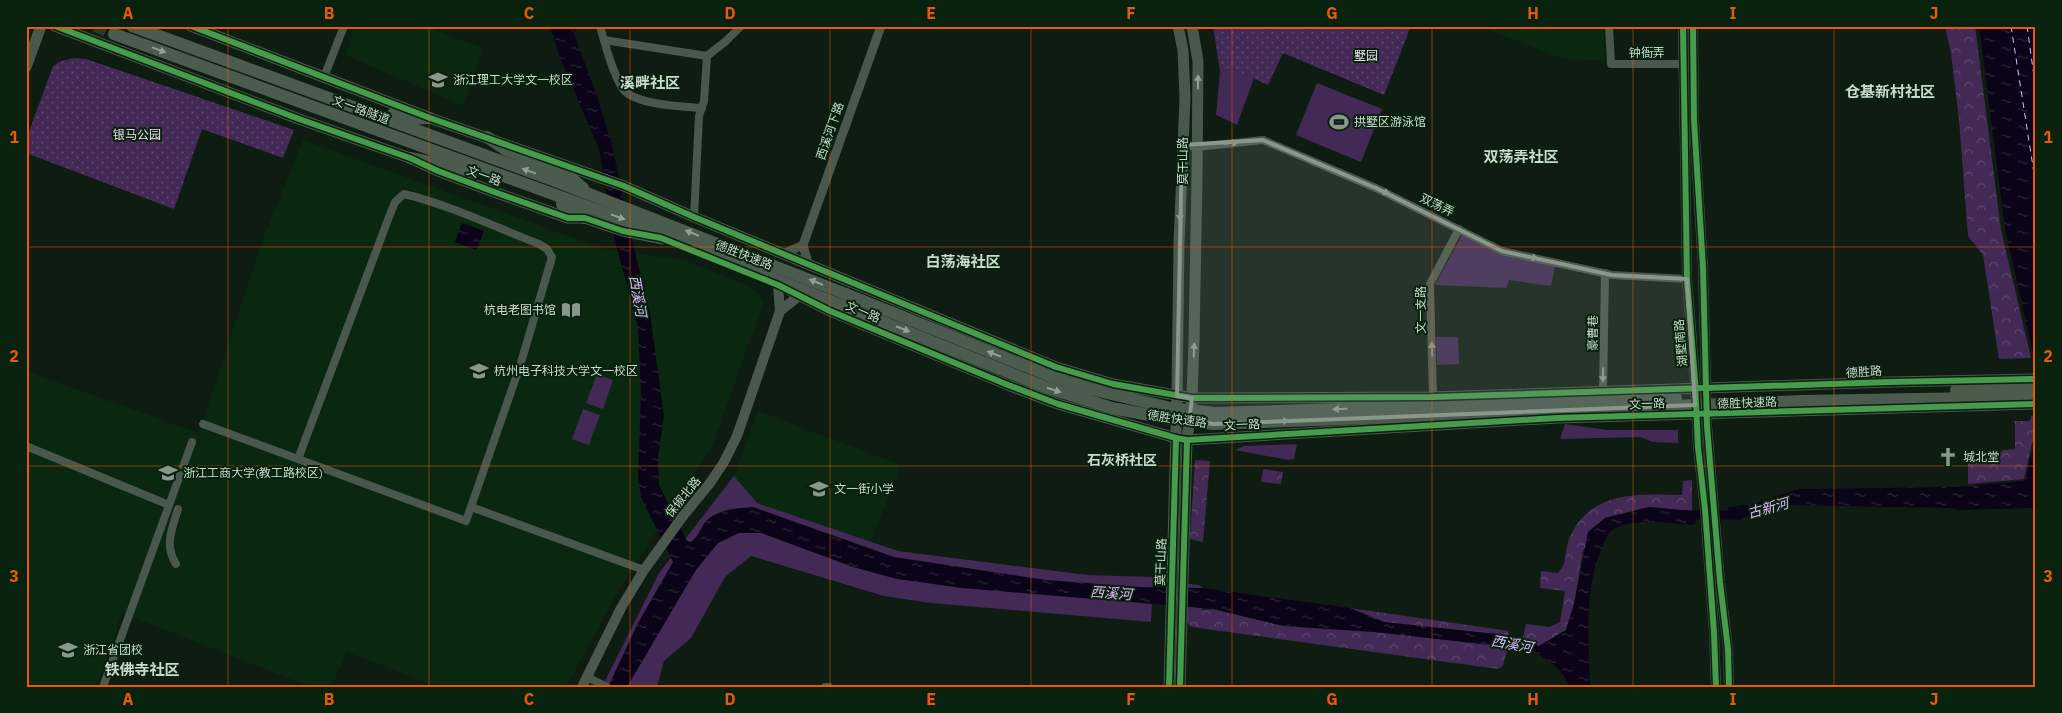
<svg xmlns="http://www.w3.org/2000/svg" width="2062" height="713" font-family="'IBM Plex Sans','Noto Sans SC',sans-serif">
<defs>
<pattern id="forest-crowns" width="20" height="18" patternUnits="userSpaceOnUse" patternTransform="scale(1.25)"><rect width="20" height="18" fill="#432956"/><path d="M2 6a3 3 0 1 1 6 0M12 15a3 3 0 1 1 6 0" fill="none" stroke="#5d476d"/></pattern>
<pattern id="park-dots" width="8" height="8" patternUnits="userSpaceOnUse" patternTransform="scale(1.25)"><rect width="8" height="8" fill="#432956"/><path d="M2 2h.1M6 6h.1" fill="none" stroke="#5d476d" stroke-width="1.8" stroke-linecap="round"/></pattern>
<pattern id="water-ripples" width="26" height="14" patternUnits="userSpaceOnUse" patternTransform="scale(1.25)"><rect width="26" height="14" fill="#0b0317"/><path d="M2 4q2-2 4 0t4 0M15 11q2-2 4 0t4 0" fill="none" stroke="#2d2738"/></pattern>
</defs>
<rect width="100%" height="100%" fill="#0f1c12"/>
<g fill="#0a2710">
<path d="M 355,26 L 423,26 L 484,48 L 463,106 L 345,55 Z"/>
<path d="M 1478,26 L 1604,26 L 1605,60 L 1573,61 L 1561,58 Z"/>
<path d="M 303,140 L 605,249 L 684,260 L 749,286 L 759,295 L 764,302 L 712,447 L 621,586 L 566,687 L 438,687 L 347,652 L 331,687 L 311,687 L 122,613 L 96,687 L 26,687 L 26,371 L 199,433 L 262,241 Z"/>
<path d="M 758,411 L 901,465 L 871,542 L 757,503 L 734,476 Z"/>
</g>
<g fill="#432956">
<path d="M 1233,69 L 1254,78 L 1237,125 L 1216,115 L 1220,71 Z"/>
<path d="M 1317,83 L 1382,109 L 1361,162 L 1296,135 Z"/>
<path d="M 1464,231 L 1501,253 L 1555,266 L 1551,286 L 1509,280 L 1506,288 L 1435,285 Z"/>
<path d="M 1436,337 L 1458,337 L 1459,364 L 1437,365 Z"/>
<path d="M 597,374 L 613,380 L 603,409 L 586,403 Z"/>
<path d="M 583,409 L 600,415 L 589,445 L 572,439 Z"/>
<path d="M 1565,424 L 1607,430 L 1678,430 L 1678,443 L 1653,442 L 1640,437 L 1560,439 Z"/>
<path d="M 1297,444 L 1294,459 L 1288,460 L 1235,450 L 1244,446 Z"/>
<path d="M 734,476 L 757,503 L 898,551 L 1088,575 L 1153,577 L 1151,622 L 931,603 L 884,596 L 751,556 L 725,577 L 691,638 L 664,661 L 657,687 L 602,687 L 659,573 Z"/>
</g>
<g fill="url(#forest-crowns)">
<path d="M 1945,26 L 1975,26 L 2001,230 L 2031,358 L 1999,359 L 1983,255 L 1968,236 L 1959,120 L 1951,53 Z"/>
<path d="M 2031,416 L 2036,416 L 2036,442 L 2032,443 L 2024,479 L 1968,484 L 1968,460 L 1987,459 L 2004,450 L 2015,449 L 2015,423 L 2013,421 L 2030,421 Z"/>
<path d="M 1195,460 L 1210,461 L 1203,542 L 1190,539 Z"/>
<path d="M 1263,469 L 1283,472 L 1281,484 L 1261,482 Z"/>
<path d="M 1692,480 L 1692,511 L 1649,507 L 1605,518 L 1583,551 L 1574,604 L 1566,630 L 1539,646 L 1522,642 L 1526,624 L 1549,627 L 1560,622 L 1565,591 L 1540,588 L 1541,571 L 1558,573 C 1568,564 1564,549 1570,537 C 1591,490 1639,494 1682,495 L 1683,481 Z"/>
<path d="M 1188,584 L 1199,585 L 1203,588 L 1202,610 L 1213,609 L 1284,626 L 1375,632 L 1508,647 L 1503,666 L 1498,669 L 1192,627 L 1185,621 Z"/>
<path d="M 1350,608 L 1509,631 L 1508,638 L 1495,634 L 1384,622 Z"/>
</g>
<g fill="url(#park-dots)">
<path d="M 1213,26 L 1411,26 L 1384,95 L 1283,53 L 1268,85 L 1233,69 L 1220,71 Z"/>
<path d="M 74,58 L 86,59 L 294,130 L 283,158 L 202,129 L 174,209 L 26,153 L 26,140 L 53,66 L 61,61 Z"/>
</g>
<g fill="url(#water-ripples)">
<path d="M 550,26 L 571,26 L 597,96 L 612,145 L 634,248 L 650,313 L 664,416 L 658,458 L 659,485 L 687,541 L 691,542 C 701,534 700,527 707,520 C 719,509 739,508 753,507 L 894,557 L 1046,580 L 1140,587 L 1203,588 L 1350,608 L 1384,622 L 1495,634 L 1539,646 L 1566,630 L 1574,604 L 1588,532 L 1605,518 L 1649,507 L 1692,511 L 1695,516 L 1696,523 L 1692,525 C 1666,523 1636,517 1612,530 C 1608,533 1606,539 1604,543 C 1583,586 1589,640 1590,687 L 1570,687 C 1561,667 1546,658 1528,649 L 1375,632 L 1284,626 L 1213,609 L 962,588 L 897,579 L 853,567 L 761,533 L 739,533 L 718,543 L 696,570 L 627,687 L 608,687 L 638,623 L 673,562 L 641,497 L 638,479 L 641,393 L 638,327 L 614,237 L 599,149 L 560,58 Z"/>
<path d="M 1979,26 L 2036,26 L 2036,374 L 2034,358 L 2005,229 Z"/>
<path d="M 462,223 L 484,231 L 476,250 L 455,242 Z"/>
<path d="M 2034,444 L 2036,444 L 2036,508 L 1957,510 L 1950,508 L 1784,505 L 1750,516 L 1727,520 L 1728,507 L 1758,503 L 1798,489 L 1955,487 L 2025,481 Z"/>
</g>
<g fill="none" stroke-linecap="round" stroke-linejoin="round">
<path stroke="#0b0317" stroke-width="9" d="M 1685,515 L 1739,515"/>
<g stroke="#ddb9fa" stroke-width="1" stroke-dasharray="6 5" stroke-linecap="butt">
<path d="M 2011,26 L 2036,186"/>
<path d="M 2027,26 L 2036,91"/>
</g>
<path stroke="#2b382e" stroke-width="12" stroke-dasharray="12 6" stroke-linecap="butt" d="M 95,26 L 114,34"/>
<g stroke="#4a574d" stroke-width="8">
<path d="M 600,26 C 605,44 613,75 623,89 C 635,105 683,107 702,108"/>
<path d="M 1609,26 L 1611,64 L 1683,64"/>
<path d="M 604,40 L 707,56 L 726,41 L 741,26"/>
<path d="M 324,77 L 344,26"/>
<path d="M 1182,145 L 1197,147 L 1263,140 L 1376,188 L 1502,251 L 1612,275 L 1687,279"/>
<path d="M 694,217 L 699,116 L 704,101 L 707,56"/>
<path d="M 1603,392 L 1605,273"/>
<path d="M 1433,397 L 1430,284 L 1459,229"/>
<path d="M 203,424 L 466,521 L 520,366 L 552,257 L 547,249 L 539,244 C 495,227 450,205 404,194 L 395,202 L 389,217 L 298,459"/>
<path d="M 26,446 L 169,505"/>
<path d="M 471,507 L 644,570"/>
<path d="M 176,564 C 164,545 172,529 178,509"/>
<path d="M 587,677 L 607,687"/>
<path d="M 103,687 L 192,442"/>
<path d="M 825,687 L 829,687"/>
</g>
<g stroke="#4a574d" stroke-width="9">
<path d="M 785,253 L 803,245"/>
<path d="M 808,263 L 803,245 L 881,26"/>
</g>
<g stroke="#4b584e" stroke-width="10">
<path d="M 1683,26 L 1687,279 L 1695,380 L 1698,447 L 1705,509 L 1714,633 L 1716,687"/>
<path d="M 1693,26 L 1694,120 L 1703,268 L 1707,426 L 1720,582 L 1728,649 L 1729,687"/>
<path d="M 780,311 L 800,295"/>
<path d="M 582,687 L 621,608 L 644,570 L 683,516 L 710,483 L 724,462 L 737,436 L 780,311 L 778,285"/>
</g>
<g stroke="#48584a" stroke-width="11">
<path d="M 55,26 L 299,119 L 410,158 L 438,171 L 497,193 L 568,218 L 585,218 L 623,231 L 663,239"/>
<path d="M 191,26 L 430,118 L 624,186 L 694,217 L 1056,367 L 1113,384 L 1192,398 L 1433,397 L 1890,382 L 2036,379"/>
<path d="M 26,67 L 41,26"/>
<path d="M 791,291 L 830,311 L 1008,385 L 1058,404 L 1176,438 L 1187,440 L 1557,418 L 2036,404"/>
<path d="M 1169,687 L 1177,396 L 1179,243 L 1185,98 L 1183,50 L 1178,26"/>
<path d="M 1180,687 L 1187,440 L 1192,398 L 1194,340 L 1197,179 L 1198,61 L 1192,26"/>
</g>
<g stroke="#4b5b4e" stroke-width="12">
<path d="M 132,26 L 553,180 L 846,294"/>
<path d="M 114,34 L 638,225 L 841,305"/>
<path d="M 393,114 L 406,119 L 430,118"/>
<path d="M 487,137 L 506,150 L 569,176 L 583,188"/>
<path d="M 410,158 L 474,171"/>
<path d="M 562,204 L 585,218"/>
</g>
<g stroke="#4b5b4e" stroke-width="12">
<path d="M 846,294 L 1055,378 L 1090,389 L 1171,408 L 1215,413 L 1676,398"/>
<path d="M 841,305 L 1045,387 L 1112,408 L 1171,419 L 1214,424 L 1802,401 L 2036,397"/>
<path d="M 1956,390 L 2036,387"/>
</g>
<g stroke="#09220e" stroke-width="9">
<g id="cycleway">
<path d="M 55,26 L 299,119 L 410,158 L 438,171 L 497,193 L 568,218 L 585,218 L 623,231 L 661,238 L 778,285 L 830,311 L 1008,385 L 1058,404 L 1176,438 L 1187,440 L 1557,418 L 2036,404"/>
<path d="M 191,26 L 430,118 L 624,186 L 694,217 L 1056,367 L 1113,384 L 1192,398 L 1433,397 L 1890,382 L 2036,379"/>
<path d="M 1683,26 L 1687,279 L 1695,380 L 1698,447 L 1705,509 L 1714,633 L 1716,687"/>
<path d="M 1693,26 L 1694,120 L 1703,268 L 1707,426 L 1720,582 L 1728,649 L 1729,687"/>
<path d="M 1169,687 L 1176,438"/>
<path d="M 1180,687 L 1187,440"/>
</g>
</g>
<use href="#cycleway" stroke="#469c4c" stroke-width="6"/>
</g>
<defs><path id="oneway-solid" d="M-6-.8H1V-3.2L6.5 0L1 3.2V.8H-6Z" transform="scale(1.25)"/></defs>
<g fill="#91a193">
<use href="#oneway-solid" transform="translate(159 50) rotate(20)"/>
<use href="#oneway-solid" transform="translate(529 171) rotate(-160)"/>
<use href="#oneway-solid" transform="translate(618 217) rotate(20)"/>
<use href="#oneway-solid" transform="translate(692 233) rotate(-158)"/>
<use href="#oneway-solid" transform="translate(816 282) rotate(-158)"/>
<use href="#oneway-solid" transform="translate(903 329) rotate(21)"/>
<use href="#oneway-solid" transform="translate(994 354) rotate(-159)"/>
<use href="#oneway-solid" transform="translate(1054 390) rotate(17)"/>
<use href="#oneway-solid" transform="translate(1340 409) rotate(178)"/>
<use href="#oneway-solid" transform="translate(1282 421) rotate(-2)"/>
</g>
<g fill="#90a092">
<use href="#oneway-solid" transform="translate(1198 82) rotate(-90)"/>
<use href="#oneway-solid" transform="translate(1180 214) rotate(92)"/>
<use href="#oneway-solid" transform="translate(1194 350) rotate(-88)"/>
</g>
<g fill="#919f93">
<use href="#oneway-solid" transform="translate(1231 143) rotate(-6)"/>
<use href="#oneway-solid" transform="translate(1383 191) rotate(26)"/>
<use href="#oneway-solid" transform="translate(1531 257) rotate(12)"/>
<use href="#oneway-solid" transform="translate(1432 349) rotate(-92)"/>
<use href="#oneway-solid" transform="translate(1603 375) rotate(91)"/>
</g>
<path fill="#89988b" fill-opacity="0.2" stroke="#89988b" stroke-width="4" stroke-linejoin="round" d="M 1263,140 L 1376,188 L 1502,251 L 1612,275 L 1687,279 L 1695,405 L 1214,424 L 1189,421 L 1192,398 L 1177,396 L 1182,145 Z"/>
<path fill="none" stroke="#e8590c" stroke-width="1" stroke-opacity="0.55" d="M 228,26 L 228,687M 429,26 L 429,687M 630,26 L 630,687M 830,26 L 830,687M 1031,26 L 1031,687M 1232,26 L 1232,687M 1432,26 L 1432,687M 1633,26 L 1633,687M 1834,26 L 1834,687M 26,247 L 2036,247M 26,466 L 2036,466"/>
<defs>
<g id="school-bare" transform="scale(1.5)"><path d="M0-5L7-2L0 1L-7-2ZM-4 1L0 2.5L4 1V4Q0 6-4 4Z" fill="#89988b" stroke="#09220e" stroke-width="2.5" paint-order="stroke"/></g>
<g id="stadium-bare" transform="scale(1.5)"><path d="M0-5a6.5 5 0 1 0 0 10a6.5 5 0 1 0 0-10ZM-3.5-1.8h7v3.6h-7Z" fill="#89988b" stroke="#09220e" stroke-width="2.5" paint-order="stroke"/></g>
<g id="library-bare" transform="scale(1.5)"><path d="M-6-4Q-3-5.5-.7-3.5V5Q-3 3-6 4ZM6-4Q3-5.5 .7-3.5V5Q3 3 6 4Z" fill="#89988b" stroke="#09220e" stroke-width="2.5" paint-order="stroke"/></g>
<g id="university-bare" transform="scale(1.5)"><path d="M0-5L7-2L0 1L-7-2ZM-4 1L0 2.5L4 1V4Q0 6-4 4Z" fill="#89988b" stroke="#09220e" stroke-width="2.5" paint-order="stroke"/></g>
<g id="church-bare" transform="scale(1.5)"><path d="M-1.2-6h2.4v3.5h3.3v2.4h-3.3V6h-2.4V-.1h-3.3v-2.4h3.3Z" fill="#89988b" stroke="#09220e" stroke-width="2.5" paint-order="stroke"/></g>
</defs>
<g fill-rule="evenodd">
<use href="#school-bare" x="438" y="80"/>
<use href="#stadium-bare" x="1339" y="122"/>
<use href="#library-bare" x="571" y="310"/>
<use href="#university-bare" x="479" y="371"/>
<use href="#church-bare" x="1948" y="457"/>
<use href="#university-bare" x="168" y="473"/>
<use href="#school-bare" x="819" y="489"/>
<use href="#school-bare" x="68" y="650"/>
</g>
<g text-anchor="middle" stroke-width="4" stroke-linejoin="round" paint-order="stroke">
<g font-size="12" fill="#cbdacc" stroke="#09220e">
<text x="1647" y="57">钟衙弄</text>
<text transform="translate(361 110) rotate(20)" y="4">文一路隧道</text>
<text transform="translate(830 131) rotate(-71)" y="4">西溪河下路</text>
<text transform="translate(1183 161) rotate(-90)" y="4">莫干山路</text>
<text transform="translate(484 176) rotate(20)" y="4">文一路</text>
<text transform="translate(1437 205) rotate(26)" y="4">双荡弄</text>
<text transform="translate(744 255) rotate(21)" y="4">德胜快速路</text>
<text transform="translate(1421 310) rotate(-90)" y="4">文一支路</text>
<text transform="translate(863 312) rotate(23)" y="4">文一路</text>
<text transform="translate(1593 333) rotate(-89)" y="4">豪曹巷</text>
<text transform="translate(1681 343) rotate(-95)" y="4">湖墅南路</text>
<text transform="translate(1864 372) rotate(-4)" y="4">德胜路</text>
<text transform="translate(1747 403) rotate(-2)" y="4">德胜快速路</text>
<text transform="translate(1647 404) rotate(-2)" y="4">文一路</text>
<text transform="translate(1177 419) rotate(8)" y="4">德胜快速路</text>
<text transform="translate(1242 425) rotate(-3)" y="4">文一路</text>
<text transform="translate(683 497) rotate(-51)" y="4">保俶北路</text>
<text transform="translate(1161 562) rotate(-88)" y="4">莫干山路</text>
</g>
<g font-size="12" fill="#e8ddf2" stroke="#09220e">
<text x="1366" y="60">墅园</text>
<text x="137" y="139">银马公园</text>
</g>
<g font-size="12" fill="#cbdacc" stroke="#09220e" text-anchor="start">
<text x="453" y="84">浙江理工大学文一校区</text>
<text x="1354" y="126">拱墅区游泳馆</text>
<text x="556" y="314" text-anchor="end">杭电老图书馆</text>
<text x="494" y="375">杭州电子科技大学文一校区</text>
<text x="1963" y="461">城北堂</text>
<text x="183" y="477">浙江工商大学(教工路校区)</text>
<text x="834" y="493">文一街小学</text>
<text x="83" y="654">浙江省团校</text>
</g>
<g font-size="14" font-style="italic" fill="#ddb9fa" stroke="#09220e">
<text transform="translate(638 296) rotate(80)" y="5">西溪河</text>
<text transform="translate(1768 508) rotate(-15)" y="5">古新河</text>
<text transform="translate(1111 593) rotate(4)" y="5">西溪河</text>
<text transform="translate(1512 644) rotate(10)" y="5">西溪河</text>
</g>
<g font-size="14" font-weight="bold" fill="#cbdacc" stroke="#09220e">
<text x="1122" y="465">石灰桥社区</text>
</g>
<g font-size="15" font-weight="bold" fill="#cbdacc" stroke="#09220e">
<text x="650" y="88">溪畔社区</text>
<text x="1890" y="97">仓基新村社区</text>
<text x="1521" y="162">双荡弄社区</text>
<text x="963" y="267">白荡海社区</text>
<text x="142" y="675">铁佛寺社区</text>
</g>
</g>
<rect width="2062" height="713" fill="none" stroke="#09220e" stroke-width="55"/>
<rect x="28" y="28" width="2006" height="658" fill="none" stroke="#e8590c" stroke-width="2"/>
<g font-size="16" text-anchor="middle" font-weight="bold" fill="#e8590c">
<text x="128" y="19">A</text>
<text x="329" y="19">B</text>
<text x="529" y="19">C</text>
<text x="730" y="19">D</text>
<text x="931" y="19">E</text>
<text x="1131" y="19">F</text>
<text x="1332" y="19">G</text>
<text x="1533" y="19">H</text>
<text x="1733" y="19">I</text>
<text x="1934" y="19">J</text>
<text x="14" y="143">1</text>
<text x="2048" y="143">1</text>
<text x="14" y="362">2</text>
<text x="2048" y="362">2</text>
<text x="14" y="582">3</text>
<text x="2048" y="582">3</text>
<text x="128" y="705">A</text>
<text x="329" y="705">B</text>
<text x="529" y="705">C</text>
<text x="730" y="705">D</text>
<text x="931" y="705">E</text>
<text x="1131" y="705">F</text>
<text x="1332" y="705">G</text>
<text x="1533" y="705">H</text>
<text x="1733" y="705">I</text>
<text x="1934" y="705">J</text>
</g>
</svg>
